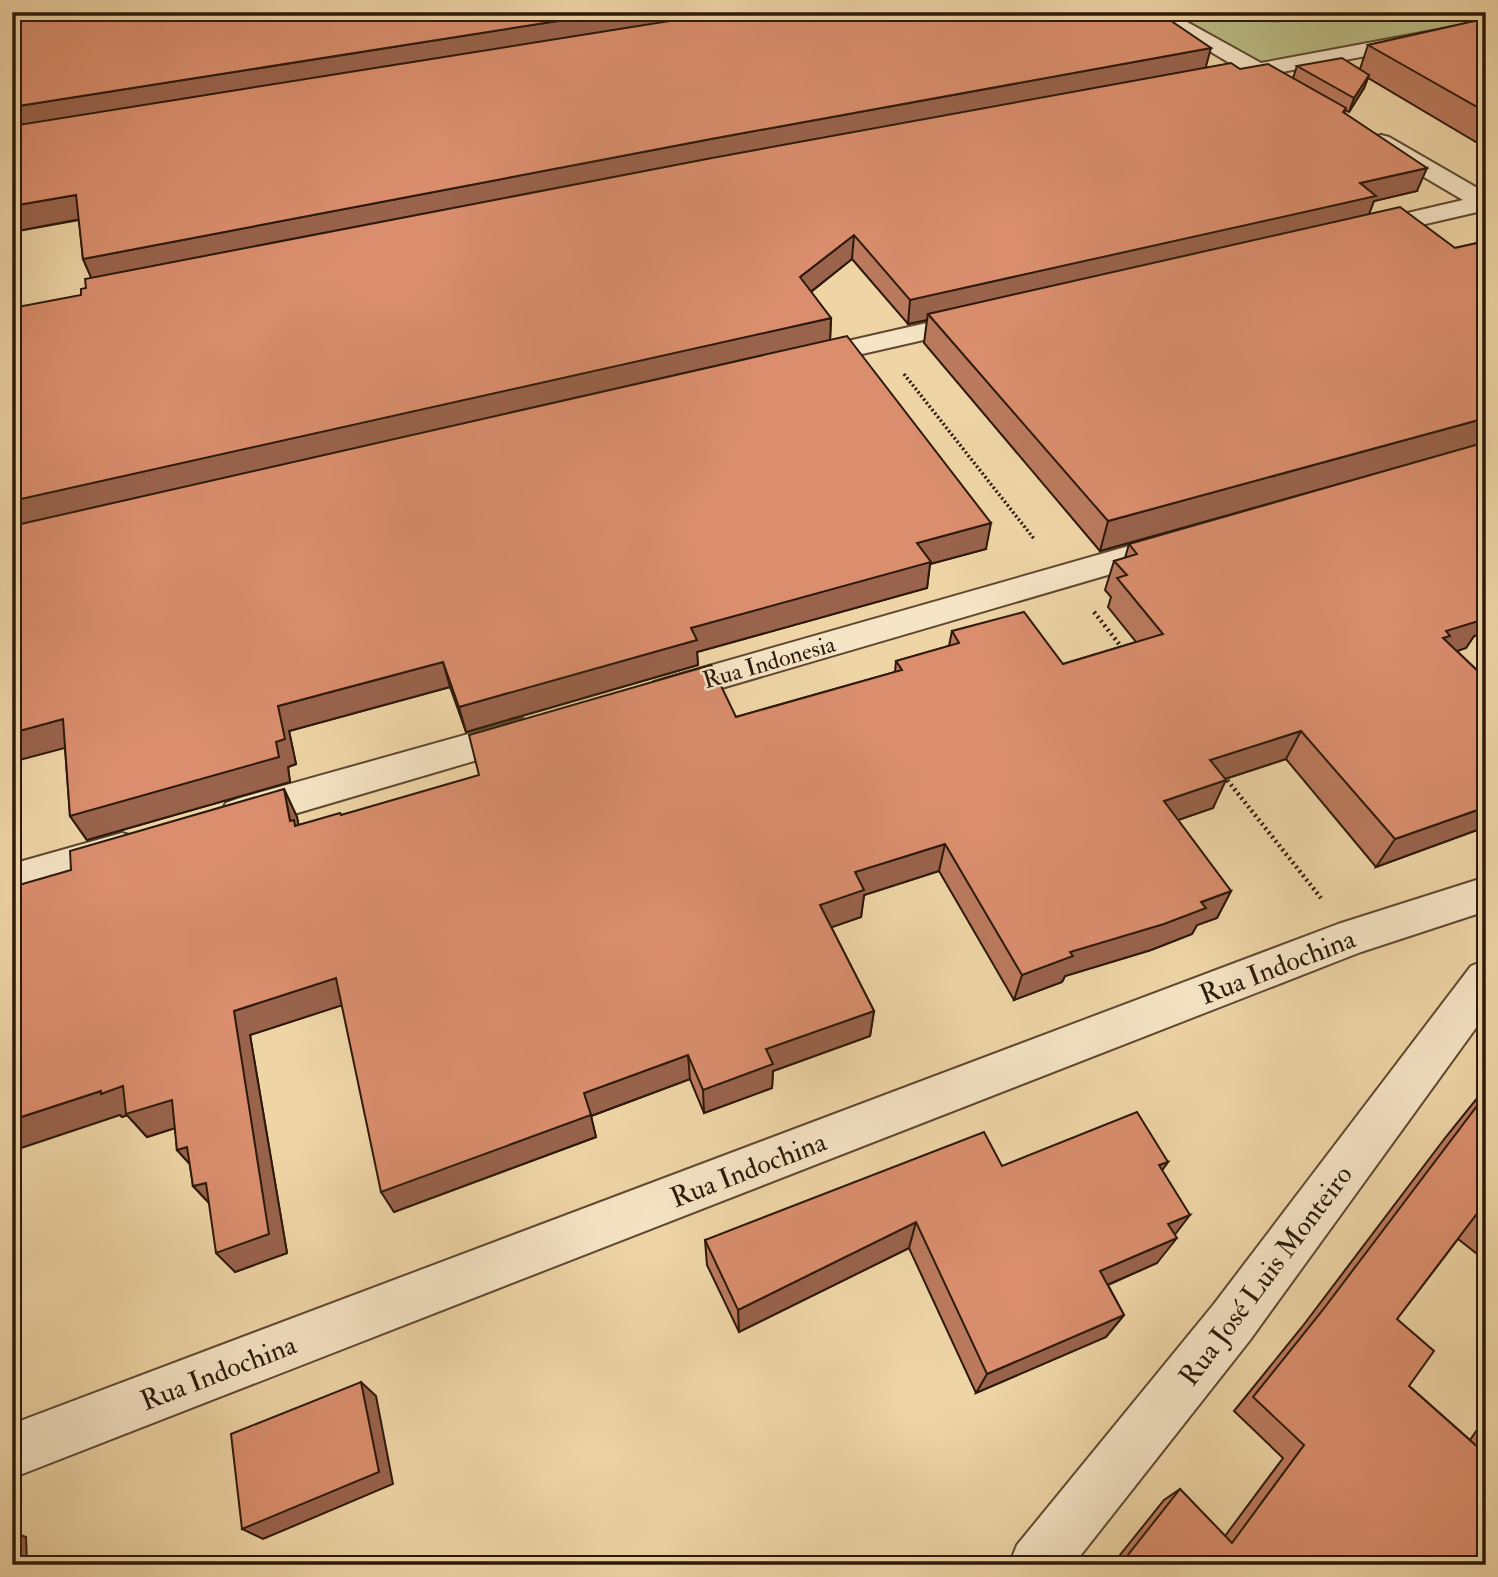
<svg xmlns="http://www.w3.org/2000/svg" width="1498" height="1577" font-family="'IM FELL Double Pica',serif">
<rect width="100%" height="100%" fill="#efd5a6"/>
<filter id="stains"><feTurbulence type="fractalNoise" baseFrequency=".00286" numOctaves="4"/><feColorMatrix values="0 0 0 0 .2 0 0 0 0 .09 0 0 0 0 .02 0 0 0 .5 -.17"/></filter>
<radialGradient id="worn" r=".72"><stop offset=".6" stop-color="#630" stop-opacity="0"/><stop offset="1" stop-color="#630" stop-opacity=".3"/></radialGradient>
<path fill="#bbbd85" stroke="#746b46" stroke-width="2" d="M 1156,12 L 1486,12 L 1486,27 L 1259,70 Z"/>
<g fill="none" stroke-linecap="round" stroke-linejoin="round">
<g stroke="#5e4830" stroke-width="4">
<path id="service" d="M 1239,12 L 1313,12 C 1298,23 1254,23 1239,12 Z"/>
</g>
<g stroke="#5e4830" stroke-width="4">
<g id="minor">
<path d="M 1144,12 L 1169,12 L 1261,63 L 1486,21 L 1486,33 L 1277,73 L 1279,76 L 1276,81 C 1266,83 1261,78 1252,78 C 1239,78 1228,85 1215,82 L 1212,77 L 1215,72 L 1238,68 Z"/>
<path d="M 1381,135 L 1389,137 L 1486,193 L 1486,210 L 1365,238 L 1356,235 L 1352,230 L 1356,225 L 1463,200 L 1373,147 L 1369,142 L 1373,137 Z"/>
<path d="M 975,312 L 985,314 L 989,320 L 985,326 L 805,367 L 795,365 L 791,359 L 795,353 Z"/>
<path d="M 1164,536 L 1176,539 L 1180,547 L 1176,555 L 667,704 L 654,700 L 649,691 L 654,682 L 667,678 Z"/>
<path d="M 522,719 L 535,723 L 541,733 L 535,743 L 240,830 L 226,825 L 220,814 L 226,803 L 240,798 Z"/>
<path d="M 122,833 L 136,837 L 142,849 L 136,861 L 12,898 L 12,864 Z"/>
<path d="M 1486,877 L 1486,911 L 1361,952 L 12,1478 L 12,1424 L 1338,924 Z"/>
<path d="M 1486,960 L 1486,1014 L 1250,1340 L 1073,1565 L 1009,1565 L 1017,1545 L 1214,1304 L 1471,966 Z"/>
</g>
</g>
<path stroke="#2d1908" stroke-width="3.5" stroke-dasharray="2 2.5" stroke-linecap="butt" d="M 904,374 L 1035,540"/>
<g stroke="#2d1908" stroke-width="4.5" stroke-dasharray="2 3.5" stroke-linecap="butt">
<path d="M 1094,612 L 1123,649"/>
<path d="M 1224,776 L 1321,898"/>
</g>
<use href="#service" fill="#f5e4c5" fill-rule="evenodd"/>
<use href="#minor" fill="#f5e4c5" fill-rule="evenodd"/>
</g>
<g fill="#bb7a5e" stroke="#2d1908" stroke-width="2">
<path d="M 12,12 L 1240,69 L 1293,78 L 1297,66 L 1360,69 L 1368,45 L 1486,19 L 1486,148 L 1368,78 L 1364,88 L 1349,112 L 1345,110 L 1344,112 L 1417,191 L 1374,201 L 1369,214 L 1455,248 L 1486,241 L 1486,632 L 1474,636 L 1466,648 L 1457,651 L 1486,679 L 1486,825 L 1477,830 L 1376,867 L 1286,759 L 1225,779 L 1213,808 L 1178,820 L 1231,891 L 1217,918 L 1197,925 L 1192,934 L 1151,950 L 1065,976 L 1062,982 L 1014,1000 L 939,871 L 864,895 L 861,917 L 831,927 L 874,1011 L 870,1036 L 773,1071 L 772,1088 L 704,1113 L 690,1079 L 591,1116 L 596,1137 L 394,1212 L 342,1005 L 250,1035 L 287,1253 L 235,1272 L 209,1203 L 193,1186 L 190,1164 L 177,1150 L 175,1128 L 147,1137 L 127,1115 L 122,1117 L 120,1115 L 71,870 L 284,789 L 297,817 L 298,825 L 341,815 L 736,717 L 895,672 L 896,661 L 949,646 L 952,631 L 1063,664 L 1136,642 L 1108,607 L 1111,597 L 1105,590 L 1114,561 L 1125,558 L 1129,544 L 1309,493 L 1100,551 L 924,343 L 927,320 L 908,324 L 852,259 L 811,292 L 831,318 L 830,340 L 986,549 L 930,564 L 927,588 L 697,652 L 698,665 L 466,732 L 450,687 L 289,731 L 296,764 L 288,767 L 290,782 L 87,840 L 70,816 L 65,748 L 16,597 L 21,524 L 14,511 L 81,295 L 92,278 L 83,259 L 79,220 L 12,232 Z"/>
<path d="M 1486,1087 L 1486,1261 L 1458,1239 L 1397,1319 L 1409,1386 L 1470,1440 L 1479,1427 L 1486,1424 L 1486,1565 L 1112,1565 L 1164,1500 L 1180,1489 L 1225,1536 L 1283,1458 L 1234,1411 L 1302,1327 L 1445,1138 Z"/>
<path d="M 1168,1162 L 1162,1170 L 1174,1235 L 1157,1263 L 1108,1285 L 1124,1315 L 1106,1337 L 976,1393 L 909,1248 L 739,1332 L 707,1265 L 705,1240 L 1002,1166 Z"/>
</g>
<g fill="#99634c" stroke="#2d1908" stroke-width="2">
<path d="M 615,12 L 748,12 L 12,131 L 12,107 Z"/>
<path d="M 1211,48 L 1205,70 L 93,282 L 83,259 L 711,139 Z"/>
<path d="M 1369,75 L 1364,88 L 1349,112 L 1354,98 Z"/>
<path d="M 1427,168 L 1417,191 L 1374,201 L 1367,219 L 928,314 L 927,320 L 908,324 L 910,300 L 1360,183 Z"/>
<path d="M 76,195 L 86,218 L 12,232 L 12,206 Z"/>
<path d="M 854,235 L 852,259 L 799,301 L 800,277 Z"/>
<path d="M 831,318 L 830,342 L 22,526 L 14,511 L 12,512 L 12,495 Z"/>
<path d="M 1486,418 L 1485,443 L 1100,551 L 1108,521 Z"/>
<path d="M 991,523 L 986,549 L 930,564 L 927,588 L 697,652 L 698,665 L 466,732 L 459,707 L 691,628 L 917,543 Z"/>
<path d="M 1486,609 L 1486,632 L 1474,636 L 1466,648 L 1436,658 L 1446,631 L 1478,612 Z"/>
<path d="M 443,662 L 450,687 L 289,731 L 296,764 L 288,767 L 290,782 L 87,840 L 70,816 L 276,742 L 278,706 Z"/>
<path d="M 63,719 L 80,744 L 12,762 L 12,733 Z"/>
<path d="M 1301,731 L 1286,759 L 1197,788 L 1210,760 Z"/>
<path d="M 1226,780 L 1213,808 L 1152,829 L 1164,801 Z"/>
<path d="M 284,789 L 297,817 L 300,832 L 290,821 Z"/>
<path d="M 1486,807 L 1486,825 L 1477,830 L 1376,867 L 1395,839 Z"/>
<path d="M 945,844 L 939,871 L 864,895 L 861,917 L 818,932 L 820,905 L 855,872 Z"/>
<path d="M 1231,891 L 1217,918 L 1197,925 L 1192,934 L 1151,950 L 1065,976 L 1062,982 L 1014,1000 L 1022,975 L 1070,952 Z"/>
<path d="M 336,978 L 349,1003 L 250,1035 L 287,1253 L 235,1272 L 216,1253 L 234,1011 Z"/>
<path d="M 874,1011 L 870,1036 L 773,1071 L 772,1088 L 704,1113 L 703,1090 L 766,1049 Z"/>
<path d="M 688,1055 L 690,1079 L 591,1116 L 596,1137 L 394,1212 L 381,1192 L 584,1093 Z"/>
<path d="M 123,1086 L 172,1100 L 191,1123 L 147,1137 L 127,1115 L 122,1117 L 120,1115 L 12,1151 L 12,1120 L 101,1091 Z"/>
<path d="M 187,1147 L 197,1172 L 177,1150 Z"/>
<path d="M 1168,1162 L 1149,1189 L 1159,1165 Z"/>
<path d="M 206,1183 L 213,1207 L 193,1186 Z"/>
<path d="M 1190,1215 L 1170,1241 L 1168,1224 Z"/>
<path d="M 916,1222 L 909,1248 L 739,1332 L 738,1310 Z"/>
<path d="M 1177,1238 L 1157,1263 L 1084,1295 L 1100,1271 Z"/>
<path d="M 1124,1315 L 1106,1337 L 976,1393 L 987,1374 Z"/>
<path d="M 361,1382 L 376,1396 L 393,1484 L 263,1539 L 242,1529 Z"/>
<path d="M 12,1532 L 26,1537 L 27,1565 L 12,1565 Z"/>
</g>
<g fill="#da8e6d" stroke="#2d1908" stroke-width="2">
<path d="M 12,12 L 615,12 L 12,107 Z"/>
<path d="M 726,12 L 1158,12 L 1211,48 L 711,139 L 83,259 L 76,195 L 12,206 L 12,126 Z"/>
<path d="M 1486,19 L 1486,112 L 1368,45 L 1470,22 Z"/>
<path d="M 1342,58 L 1369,75 L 1354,98 L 1297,66 Z"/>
<path d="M 1231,63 L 1240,69 L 1268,64 L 1346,108 L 1343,112 L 1427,168 L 1360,183 L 1376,196 L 910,300 L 854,235 L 800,277 L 831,318 L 12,501 L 12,308 L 81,295 L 81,289 L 86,288 L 85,279 L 712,158 Z"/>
<path d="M 1400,207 L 1455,248 L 1486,241 L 1486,418 L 1108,521 L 928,314 Z"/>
<path d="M 847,336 L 991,523 L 917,543 L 931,562 L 691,628 L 697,640 L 459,707 L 443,662 L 278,706 L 285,739 L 276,742 L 279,757 L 70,816 L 63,719 L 12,733 L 12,598 L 16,597 L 12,555 L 12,526 Z"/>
<path d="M 1486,442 L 1486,609 L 1478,612 L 1485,619 L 1446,631 L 1450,636 L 1443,638 L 1486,679 L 1486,807 L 1395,839 L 1301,731 L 1210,760 L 1226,780 L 1164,801 L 1231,891 L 1201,902 L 1206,908 L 1164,924 L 1070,952 L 1073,956 L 1022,975 L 945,844 L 855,872 L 864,890 L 820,905 L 874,1011 L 766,1049 L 773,1064 L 703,1090 L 688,1055 L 584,1093 L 591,1115 L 381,1192 L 336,978 L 234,1011 L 269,1234 L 216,1253 L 206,1183 L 193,1186 L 187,1147 L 177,1150 L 172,1100 L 126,1114 L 123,1086 L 101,1094 L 101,1091 L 12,1120 L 12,887 L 71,870 L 70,851 L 284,789 L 290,821 L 294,820 L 295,826 L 340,813 L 341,815 L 479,775 L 469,735 L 711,665 L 736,717 L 902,670 L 896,661 L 959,643 L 952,631 L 1024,612 L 1063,664 L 1163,634 L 1117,578 L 1127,575 L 1114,561 L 1137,554 L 1129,544 Z"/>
<path d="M 1486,1094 L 1486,1223 L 1476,1215 L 1397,1319 L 1434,1351 L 1409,1386 L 1481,1450 L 1486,1444 L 1486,1565 L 1120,1565 L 1180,1489 L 1232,1543 L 1304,1445 L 1253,1397 L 1322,1311 Z"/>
<path d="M 1137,1112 L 1168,1162 L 1159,1165 L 1190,1215 L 1168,1224 L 1177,1238 L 1100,1271 L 1124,1315 L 987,1374 L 916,1222 L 738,1310 L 705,1240 L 984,1132 L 1002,1166 Z"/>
<path d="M 361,1382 L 379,1472 L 242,1529 L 231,1434 Z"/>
</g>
<g text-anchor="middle" stroke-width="5" stroke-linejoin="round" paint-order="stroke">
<g font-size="24" fill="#2d1908" stroke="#f5e4c5">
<text transform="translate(769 662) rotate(-16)" y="8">Rua Indonesia</text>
</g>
<g font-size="28" fill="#2d1908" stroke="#f5e4c5">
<text transform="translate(1277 966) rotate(-21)" y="10">Rua Indochina</text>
<text transform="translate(748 1169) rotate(-21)" y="10">Rua Indochina</text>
<text transform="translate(1265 1275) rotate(-53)" y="10">Rua José Luis Monteiro</text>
<text transform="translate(218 1372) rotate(-21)" y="10">Rua Indochina</text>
</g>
</g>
<rect width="1498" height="1577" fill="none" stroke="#efd5a6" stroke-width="42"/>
<rect x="14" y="14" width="1470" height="1549" fill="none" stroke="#2d1908" stroke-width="3.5"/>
<rect x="21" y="21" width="1456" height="1535" fill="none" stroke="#2d1908" stroke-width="2"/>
<rect width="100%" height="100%" filter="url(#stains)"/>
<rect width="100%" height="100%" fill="url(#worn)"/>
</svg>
